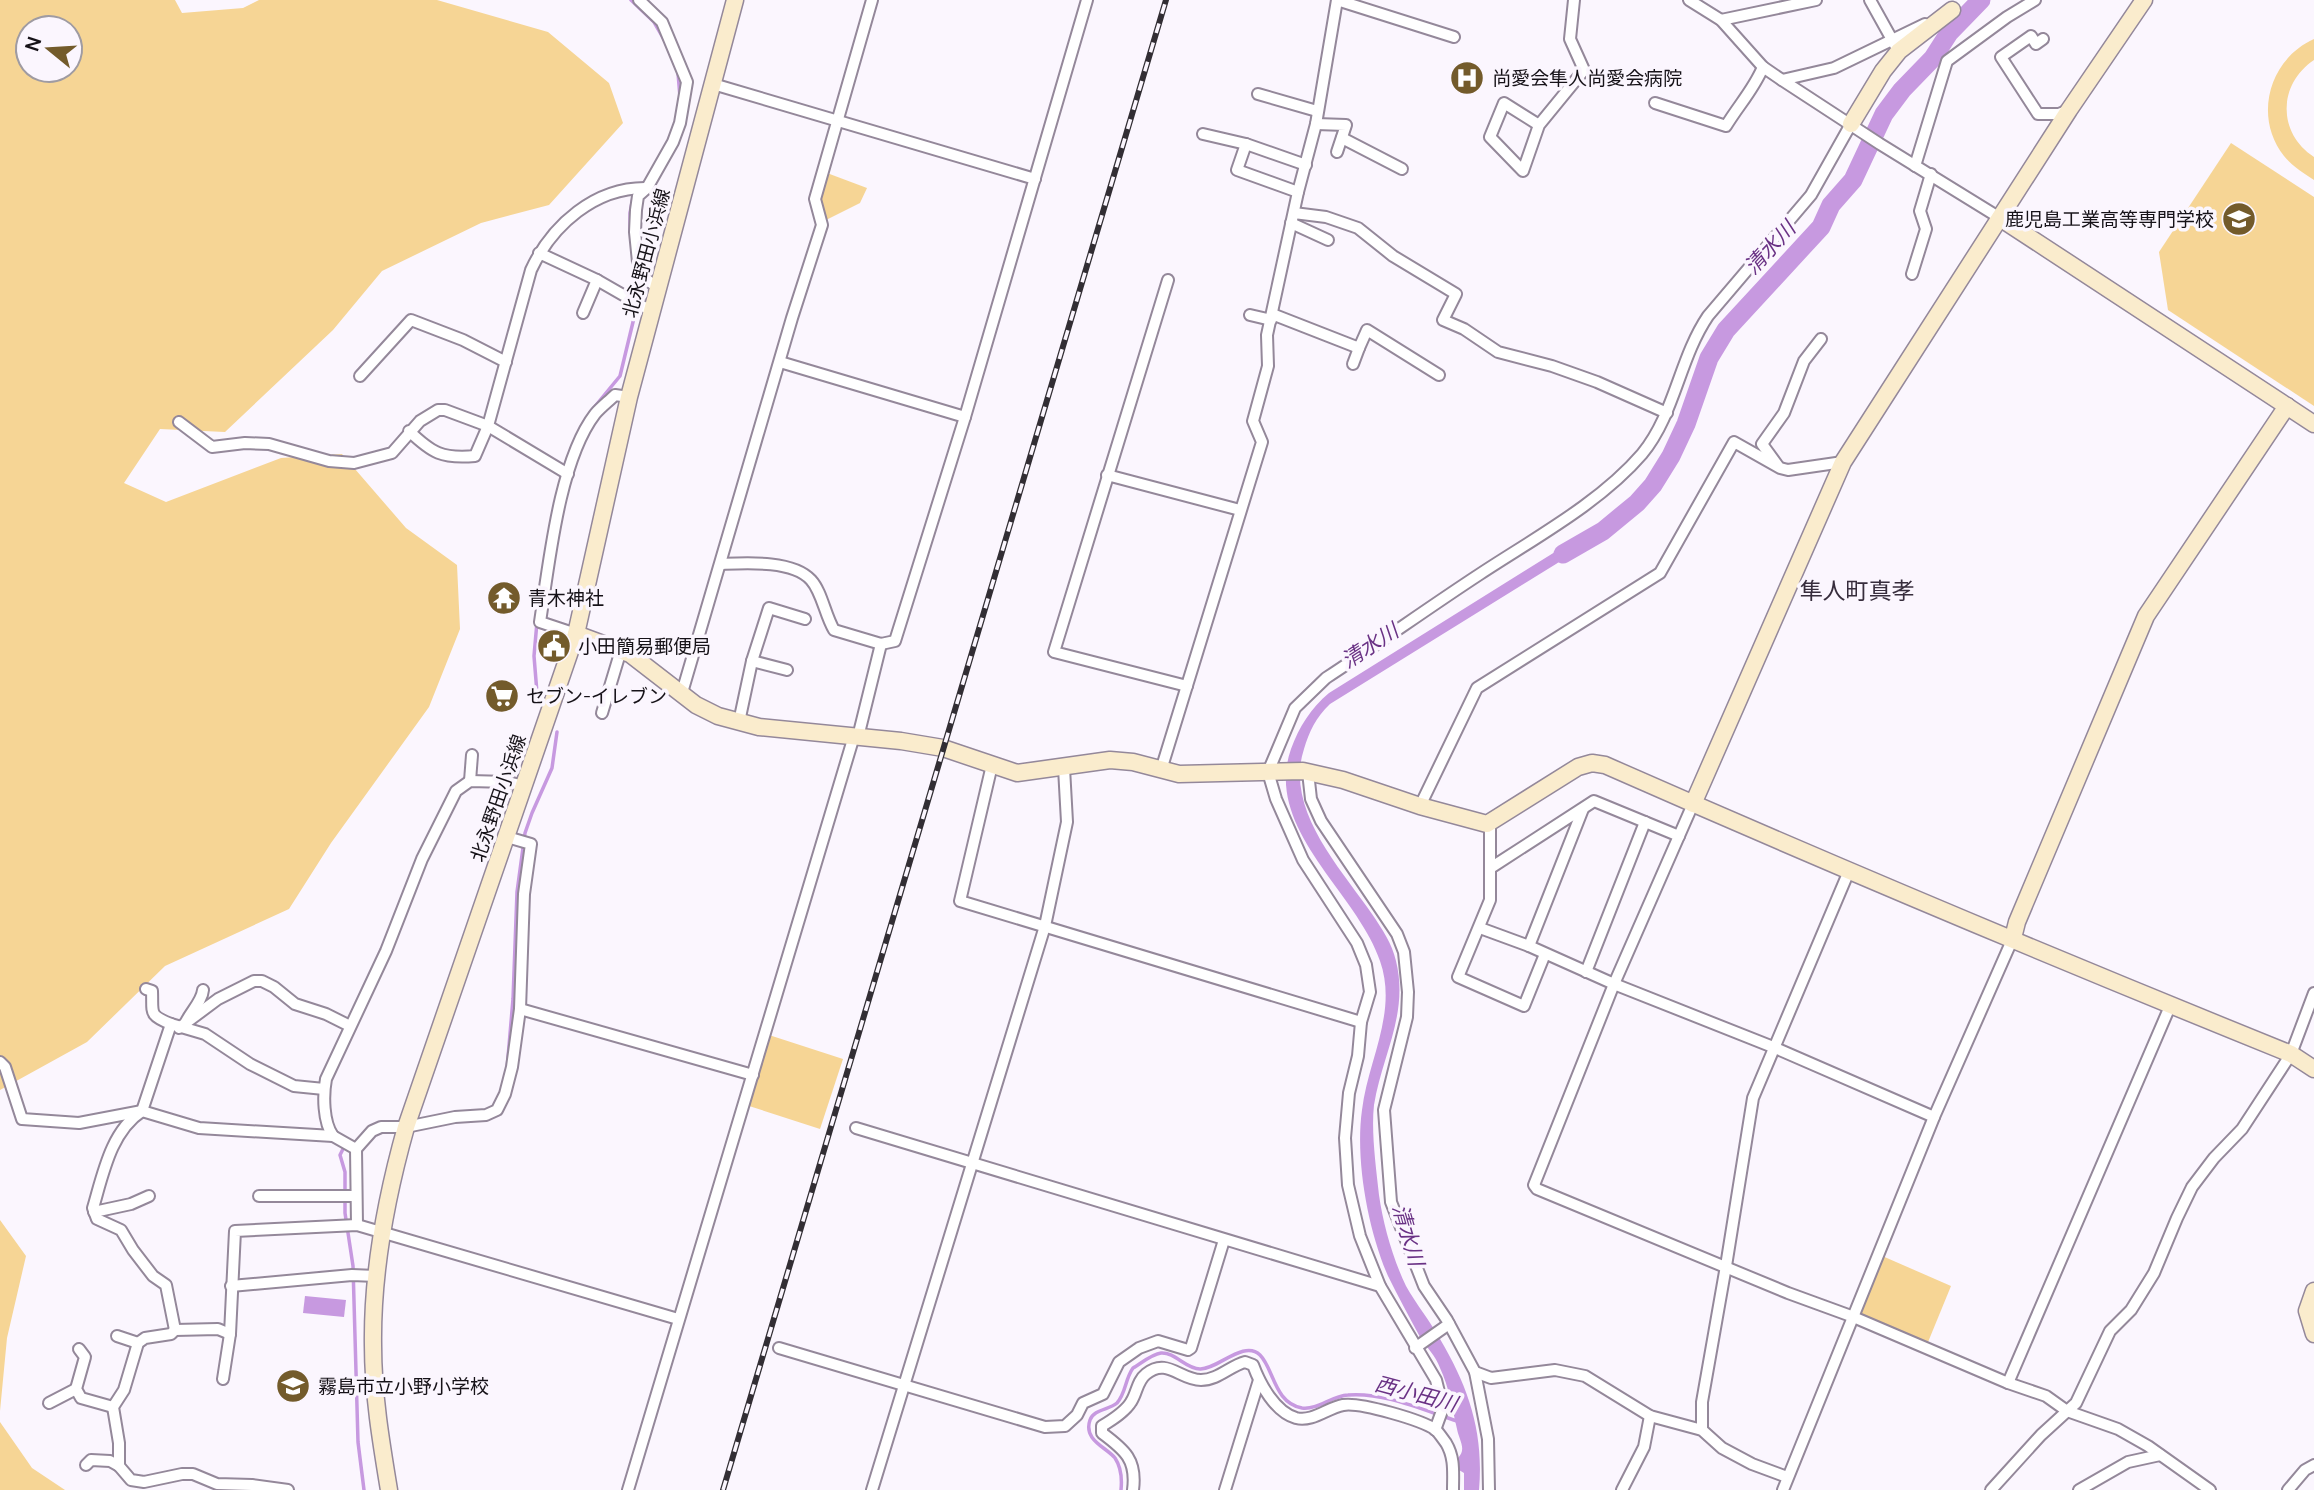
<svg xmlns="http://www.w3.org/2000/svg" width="2314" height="1490" font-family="Manrope,'Noto Sans JP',sans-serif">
<rect width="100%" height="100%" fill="#fbf6fe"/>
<g fill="#f6d595" fill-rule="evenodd">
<path d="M 0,0 L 175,0 L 182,13 L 243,8 L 259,0 L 437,0 L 548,32 L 609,83 L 623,123 L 549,205 L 481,223 L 382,271 L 333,330 L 225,432 L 160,429 L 124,483 L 166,502 L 281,458 L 342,454 L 406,528 L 457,565 L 460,629 L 429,707 L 331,843 L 289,909 L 165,966 L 87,1042 L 0,1090 ZM 28,28 L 70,28 L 70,70 L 28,70 Z"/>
<path d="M 2314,39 L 2314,60 C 2278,84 2277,133 2314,157 L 2314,180 C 2303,173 2292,166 2284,156 C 2253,117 2269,59 2314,39 Z"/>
<path d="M 2231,143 L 2314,197 L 2314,406 L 2168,310 L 2159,252 Z"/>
<path d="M 827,173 L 867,188 L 860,203 L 824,221 L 819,198 Z"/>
<path d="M 769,1035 L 843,1059 L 820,1129 L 746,1105 Z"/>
<path d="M 0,1220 L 26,1256 L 7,1338 L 0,1411 Z"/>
<path d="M 1880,1255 L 1951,1286 L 1926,1347 L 1851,1316 Z"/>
<path d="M 0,1422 L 32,1468 L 65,1490 L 0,1490 Z"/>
</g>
<g fill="#c799e0">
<path d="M 1586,541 L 1587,543 L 1556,564 L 1330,704 C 1316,717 1309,732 1304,749 C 1284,809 1341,869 1372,914 C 1382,929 1392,943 1396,961 C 1409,1014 1382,1055 1374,1105 C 1371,1132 1376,1167 1379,1195 C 1383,1224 1393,1259 1406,1286 C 1416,1304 1430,1321 1440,1339 C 1469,1388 1484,1433 1479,1490 L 1464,1490 L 1464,1473 L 1459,1470 L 1458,1458 C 1467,1449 1459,1440 1457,1429 C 1452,1408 1449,1387 1440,1368 C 1436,1356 1426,1347 1420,1337 C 1409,1317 1398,1296 1388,1276 C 1368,1230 1355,1160 1362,1110 C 1368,1060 1398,1012 1380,961 C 1357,892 1263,829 1291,749 C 1299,727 1311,708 1329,693 L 1571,542 Z"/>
<path d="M 305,1296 L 346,1300 L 344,1317 L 303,1313 Z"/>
</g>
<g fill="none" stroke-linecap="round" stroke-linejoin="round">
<g stroke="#c799e0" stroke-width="3.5">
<path d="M 631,0 L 654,22 L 665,41"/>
<path d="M 678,73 L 680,97"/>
<path d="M 630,231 L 630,213 L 633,197"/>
<path d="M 592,410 L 620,376 L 640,293 L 635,270"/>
<path d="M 537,693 L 534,656 L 537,622"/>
<path d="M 507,1069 L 513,999 L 517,892 L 525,833 L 532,813 L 552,768 L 557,732"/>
<path d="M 343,1149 L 340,1155 L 345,1172 L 345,1213 L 353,1266 L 358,1442 L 364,1490"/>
<path d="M 1121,1490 C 1122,1480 1121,1467 1115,1458 C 1106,1447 1083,1440 1090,1420 C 1094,1409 1109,1410 1117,1403 C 1126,1393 1125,1379 1133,1368 C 1140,1364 1152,1354 1161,1353 C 1175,1352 1186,1369 1200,1369 C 1217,1370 1244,1339 1260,1355 C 1274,1369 1274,1403 1302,1408 C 1318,1410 1331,1396 1348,1395 C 1384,1392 1423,1410 1457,1421"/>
</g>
<path stroke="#c799e0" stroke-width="19" d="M 1563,554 L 1603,531 L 1637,503 L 1653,485 L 1671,456 L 1686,424 L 1709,358 L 1726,330 L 1821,227 L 1831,205 L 1853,180 L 1884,114 L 1902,90 L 1933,58 L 1949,33 L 1981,0"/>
<g stroke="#94889a" stroke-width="14">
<g id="street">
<path d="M 639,0 L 662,22 L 687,82 L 680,123 L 673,142 L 647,188 L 638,196 L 636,210 L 635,232 L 638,262 L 642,276 L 658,288"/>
<path d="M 1337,0 L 1454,37"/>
<path d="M 1689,0 L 1721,20 L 1763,67 L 1782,80 L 1880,144 L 2000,218"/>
<path d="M 1870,0 L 1895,45"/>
<path d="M 1721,20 L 1816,0"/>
<path d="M 2043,39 L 2036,44 L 2031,36 L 2001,57 L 2038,114 L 2059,114 L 2069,110"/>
<path d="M 1782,80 L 1834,68 L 1925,24"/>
<path d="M 713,84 L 1035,179"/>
<path d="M 1258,94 L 1317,111"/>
<path d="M 1655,103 L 1726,126 C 1738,106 1754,89 1763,67"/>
<path d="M 1316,124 L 1346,125 L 1337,152"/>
<path d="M 1539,125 L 1504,103 L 1490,137 L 1523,171 L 1539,125 L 1584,70 L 1570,39 L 1574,0"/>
<path d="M 1203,134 L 1246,144 L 1306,165"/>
<path d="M 1342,138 L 1402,169"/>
<path d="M 1246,144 L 1237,170 L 1298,192"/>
<path d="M 1915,166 L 1947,61 L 2007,17 L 2035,0"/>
<path d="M 1294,213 L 1326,217 L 1358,228 L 1393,256 L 1456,294 L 1443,320 L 1464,329 L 1498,352 L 1552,366 L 1597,382 L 1667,413"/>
<path d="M 1291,223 L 1328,240"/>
<path d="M 539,253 L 597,280 L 651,311"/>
<path d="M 1912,274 L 1926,229 L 1920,211 L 1931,174"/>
<path d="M 1168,280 L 1054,652 L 1187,686"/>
<path d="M 583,313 L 597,280"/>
<path d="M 1272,314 L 1359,348 L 1367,330 L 1439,375"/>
<path d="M 1250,315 L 1271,320"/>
<path d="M 780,362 L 965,417"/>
<path d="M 1353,364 L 1359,348"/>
<path d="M 360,376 L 411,320 L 463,340 L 506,362"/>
<path d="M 179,422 L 212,447 L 245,443 L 269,444 L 329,461 L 354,463 L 392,453 L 420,421 L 438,410 L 445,410 L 488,426 L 475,456 C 442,459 432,453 409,431"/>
<path d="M 1778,466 L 1762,444 L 1784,413 L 1804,361 L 1821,339"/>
<path d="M 568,474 L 488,426 L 531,270 C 552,225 595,187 647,188"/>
<path d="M 1107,475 L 1240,510"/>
<path d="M 722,564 C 746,563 793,560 811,580 C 822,592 825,615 834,630 L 881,644 L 895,641 L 965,417 L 1087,0"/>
<path d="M 576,634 L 540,622 C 549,564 559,461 595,414 C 601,407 609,401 615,395 L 629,397"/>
<path d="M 752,661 L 787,670"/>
<path d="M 681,696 L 792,318 L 822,225 L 815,199 L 872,0"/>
<path d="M 602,713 L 621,650"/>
<path d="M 739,722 L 752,661 L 769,608 L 805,619"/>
<path d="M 858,737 L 881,644"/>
<path d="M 992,765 L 960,901 L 1361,1022"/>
<path d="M 1161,770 L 1262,442 L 1253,421 L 1268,366 L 1267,335 L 1298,192 L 1316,124 L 1337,0"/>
<path d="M 1308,772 L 1311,799 L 1321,821 L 1397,934 L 1404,952 L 1408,992 L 1407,1017 L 1384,1110 L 1391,1202 L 1424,1286 L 1447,1320 L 1475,1372 L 1491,1378 L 1555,1370 L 1585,1376 L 1650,1416 L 1702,1430 L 1722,1448 L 1752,1464 L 1787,1477"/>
<path d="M 470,781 L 472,755"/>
<path d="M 1693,804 L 1614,984 L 1534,1185 L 1537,1189 L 1788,1293 L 1851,1316 L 2008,1383 L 2046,1396 L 2067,1411 L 2118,1429 L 2148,1446 L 2210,1490"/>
<path d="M 1420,806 L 1477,688 L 1660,573 L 1734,442 L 1780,468 L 1788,470 L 1843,462"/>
<path d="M 1490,823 L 1490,900 L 1458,977 L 1524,1006 L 1545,954"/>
<path d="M 1492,867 L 1594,801 L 1679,836"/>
<path d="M 1480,928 L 1529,946 L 1614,984 L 1773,1047 L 1934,1117"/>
<path d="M 1529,946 L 1583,809"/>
<path d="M 1586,972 L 1645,822"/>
<path d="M 146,989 L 152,991 C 153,1013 148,1015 171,1024"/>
<path d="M 520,1009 L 753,1075"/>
<path d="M 184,1026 C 189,1013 202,1002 203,990"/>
<path d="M 179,1028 L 218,999 L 254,981 L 262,981 L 274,987 L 295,1004 L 326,1014 L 350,1026"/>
<path d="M 0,1062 L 5,1067 L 22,1119 L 79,1123 L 142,1111 L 199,1128 L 333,1136 L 356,1149"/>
<path d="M 856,1128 L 1380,1286"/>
<path d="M 333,1136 C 323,1122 323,1095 326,1079 L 386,951 L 422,859 L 456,791 L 470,781 L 508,782 L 524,786"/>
<path d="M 259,1196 L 356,1196"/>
<path d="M 94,1212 L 131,1204 L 149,1196"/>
<path d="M 357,1225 L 356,1149 L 372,1131 L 381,1127 L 406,1127 L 455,1117 L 486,1115 L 497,1110 L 505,1094 L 512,1067 L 520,1009 L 524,894 L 531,844 L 507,837"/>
<path d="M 231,1286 L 352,1275 L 376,1276"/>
<path d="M 175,1330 L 166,1285 L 153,1276 L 133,1250 L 121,1230 L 97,1219 L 93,1208 C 103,1174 111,1131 142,1111 L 171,1024 L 205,1034 L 250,1064 L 294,1086 L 324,1089"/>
<path d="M 230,1334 L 218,1329 L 175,1330 L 171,1334 L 145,1338 L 138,1343 L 124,1390 L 113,1407 L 119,1443 L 119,1466 L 131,1480 L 144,1482 L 182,1474 L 193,1474 L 217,1484 L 252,1485 L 288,1490"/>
<path d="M 117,1336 L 138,1343"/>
<path d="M 779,1348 L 1045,1427 L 1065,1426 L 1077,1415 L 1083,1403 L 1103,1394 L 1119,1362 L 1139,1348 L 1158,1341 L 1188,1350 L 1191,1348 L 1224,1240"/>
<path d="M 1415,1348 L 1449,1324"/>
<path d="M 79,1349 L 85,1357 L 76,1389 L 81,1398 L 113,1407"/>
<path d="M 1475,1372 L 1488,1439 L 1489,1490"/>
<path d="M 223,1379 L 230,1334 L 235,1231 L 357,1225 L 678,1319"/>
<path d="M 2008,1383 L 2171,1004"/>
<path d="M 49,1403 L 76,1389"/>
<path d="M 1435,1430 L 1443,1408 L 1436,1380 L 1380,1286 L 1360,1236 L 1348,1185 L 1345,1138 L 1349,1093 L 1358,1056 L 1361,1022 L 1370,992 L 1366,965 L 1357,943 L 1303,860 L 1276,799 L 1268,772 L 1295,708 L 1326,678 C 1378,644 1428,608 1480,574 C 1533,539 1600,503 1642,454 C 1675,414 1679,359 1708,316 L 1811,195 L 1851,124"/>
<path d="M 1702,1430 L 1702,1402 L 1726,1266 L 1753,1098 L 1849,871"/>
<path d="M 86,1465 L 91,1460 L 110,1461 L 119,1466"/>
<path d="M 628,1490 L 854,736"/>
<path d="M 872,1490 L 1045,926 L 1067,822 L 1064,768"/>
<path d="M 1133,1490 C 1137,1460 1125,1450 1102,1433 L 1102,1426 C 1112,1420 1125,1412 1131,1402 C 1137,1393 1137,1381 1146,1374 C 1167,1357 1180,1380 1201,1380 C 1218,1380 1230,1366 1245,1362 L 1253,1365 C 1260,1384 1275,1412 1296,1418 C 1313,1422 1327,1408 1343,1405 C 1360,1402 1422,1420 1436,1430 C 1439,1433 1443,1439 1446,1443 C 1455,1458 1453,1473 1453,1490"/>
<path d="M 1225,1490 L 1259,1380"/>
<path d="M 1622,1490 L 1644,1447 L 1650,1416"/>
<path d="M 1783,1490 L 1934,1117 L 2013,938"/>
<path d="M 1991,1490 L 2041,1435 L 2076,1403 L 2110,1331 L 2131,1310 L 2154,1273 L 2177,1218 L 2192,1187 L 2214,1158 L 2242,1129 L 2291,1054 L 2314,993"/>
<path d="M 2079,1490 L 2128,1462 L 2160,1455"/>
<path d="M 2288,1490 L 2305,1470 L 2314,1465"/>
</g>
</g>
<g stroke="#94889a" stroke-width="19">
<g id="secondary">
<path d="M 1851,124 L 1883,71 L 1899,51 L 1952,10"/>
<path d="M 2000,218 L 2314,424"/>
<path d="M 576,634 L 630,654 L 696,705 L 718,716 L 759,727 L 901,741 L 943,748 L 1017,773 L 1110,760 L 1133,762 L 1179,774 L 1303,771 L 1343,780 L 1420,806 L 1487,824 L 1578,767 L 1592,763 L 1605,765 C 1832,865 2061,961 2291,1054 L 2314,1069"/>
<path d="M 1693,804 L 1843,462 L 2069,110 L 2144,0"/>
<path d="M 2013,938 L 2017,922 L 2146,616 L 2287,406"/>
<path d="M 2314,1291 L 2307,1311 L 2314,1334"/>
<path d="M 389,1490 C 381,1442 373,1394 373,1345 C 372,1271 386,1198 406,1127 L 576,634 L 629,397 L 735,0"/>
</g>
</g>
<use href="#street" stroke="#fff" stroke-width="10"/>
<use href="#secondary" stroke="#faeccd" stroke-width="16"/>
<g stroke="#322e34" stroke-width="6">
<path id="rail" d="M 723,1490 L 1166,0"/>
</g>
<use href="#rail" stroke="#fbf6fe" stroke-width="3.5" stroke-dasharray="10" stroke-linecap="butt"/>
</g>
<defs>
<g id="hospital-disc" transform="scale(1.75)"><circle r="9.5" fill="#735b2b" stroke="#fbf6fe"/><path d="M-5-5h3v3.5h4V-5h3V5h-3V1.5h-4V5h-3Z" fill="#fff"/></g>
<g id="university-disc" transform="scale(1.75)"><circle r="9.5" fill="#735b2b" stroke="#fbf6fe"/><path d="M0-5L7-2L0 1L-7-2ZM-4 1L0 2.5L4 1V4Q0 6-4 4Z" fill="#fff"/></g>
<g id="temple-disc" transform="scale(1.75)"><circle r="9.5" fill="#735b2b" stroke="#fbf6fe"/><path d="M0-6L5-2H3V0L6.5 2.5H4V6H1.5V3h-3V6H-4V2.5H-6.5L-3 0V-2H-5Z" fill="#fff"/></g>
<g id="civic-disc" transform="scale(1.75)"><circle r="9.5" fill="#735b2b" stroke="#fbf6fe"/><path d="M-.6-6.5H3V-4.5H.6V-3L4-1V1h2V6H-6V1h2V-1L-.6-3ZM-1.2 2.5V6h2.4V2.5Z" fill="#fff"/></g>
<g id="supermarket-disc" transform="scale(1.75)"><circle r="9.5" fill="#735b2b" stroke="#fbf6fe"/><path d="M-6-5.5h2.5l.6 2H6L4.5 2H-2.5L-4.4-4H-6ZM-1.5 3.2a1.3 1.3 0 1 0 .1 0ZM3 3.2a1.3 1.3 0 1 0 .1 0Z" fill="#fff"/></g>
<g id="school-disc" transform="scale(1.75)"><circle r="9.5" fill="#735b2b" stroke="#fbf6fe"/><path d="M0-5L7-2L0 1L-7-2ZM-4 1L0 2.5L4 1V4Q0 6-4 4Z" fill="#fff"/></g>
</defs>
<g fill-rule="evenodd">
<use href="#hospital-disc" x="1467" y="78"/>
<use href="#university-disc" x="2239" y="219"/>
<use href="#temple-disc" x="504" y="598"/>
<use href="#civic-disc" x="554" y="646"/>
<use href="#supermarket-disc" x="502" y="696"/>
<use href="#school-disc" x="293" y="1386"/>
</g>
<g text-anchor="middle" stroke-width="7" stroke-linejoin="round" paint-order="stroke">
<g font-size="19" fill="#161218" stroke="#fbf6fe" text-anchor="start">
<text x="1492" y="85">尚愛会隼人尚愛会病院</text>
<text x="2214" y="226" text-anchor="end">鹿児島工業高等専門学校</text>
<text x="528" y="605">青木神社</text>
<text x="578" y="653">小田簡易郵便局</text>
<text x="526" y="703">セブン-イレブン</text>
<text x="318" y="1393">霧島市立小野小学校</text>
</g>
<g font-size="19" fill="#161218" stroke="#fbf6fe">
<text transform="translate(646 253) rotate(-75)" y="7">北永野田小浜線</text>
<text transform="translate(498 798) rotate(-71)" y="7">北永野田小浜線</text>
</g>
<g font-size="21" font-style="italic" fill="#6a3285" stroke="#fbf6fe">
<text transform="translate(1770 248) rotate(-47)" y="7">清水川</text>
<text transform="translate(1370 646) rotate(-33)" y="7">清水川</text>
<text transform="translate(1408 1235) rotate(74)" y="7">清水川</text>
<text transform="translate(1416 1394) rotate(15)" y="7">西小田川</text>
</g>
<g font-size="23" fill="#372d3c" stroke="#fbf6fe">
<text x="1857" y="599">隼人町真孝</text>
</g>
</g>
<g transform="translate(49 49) rotate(288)"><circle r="33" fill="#fbf6fe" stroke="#9f9ba2" stroke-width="2"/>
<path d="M0-5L12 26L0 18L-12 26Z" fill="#735b2b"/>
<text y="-10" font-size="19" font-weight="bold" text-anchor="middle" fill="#161218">N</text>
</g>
</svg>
